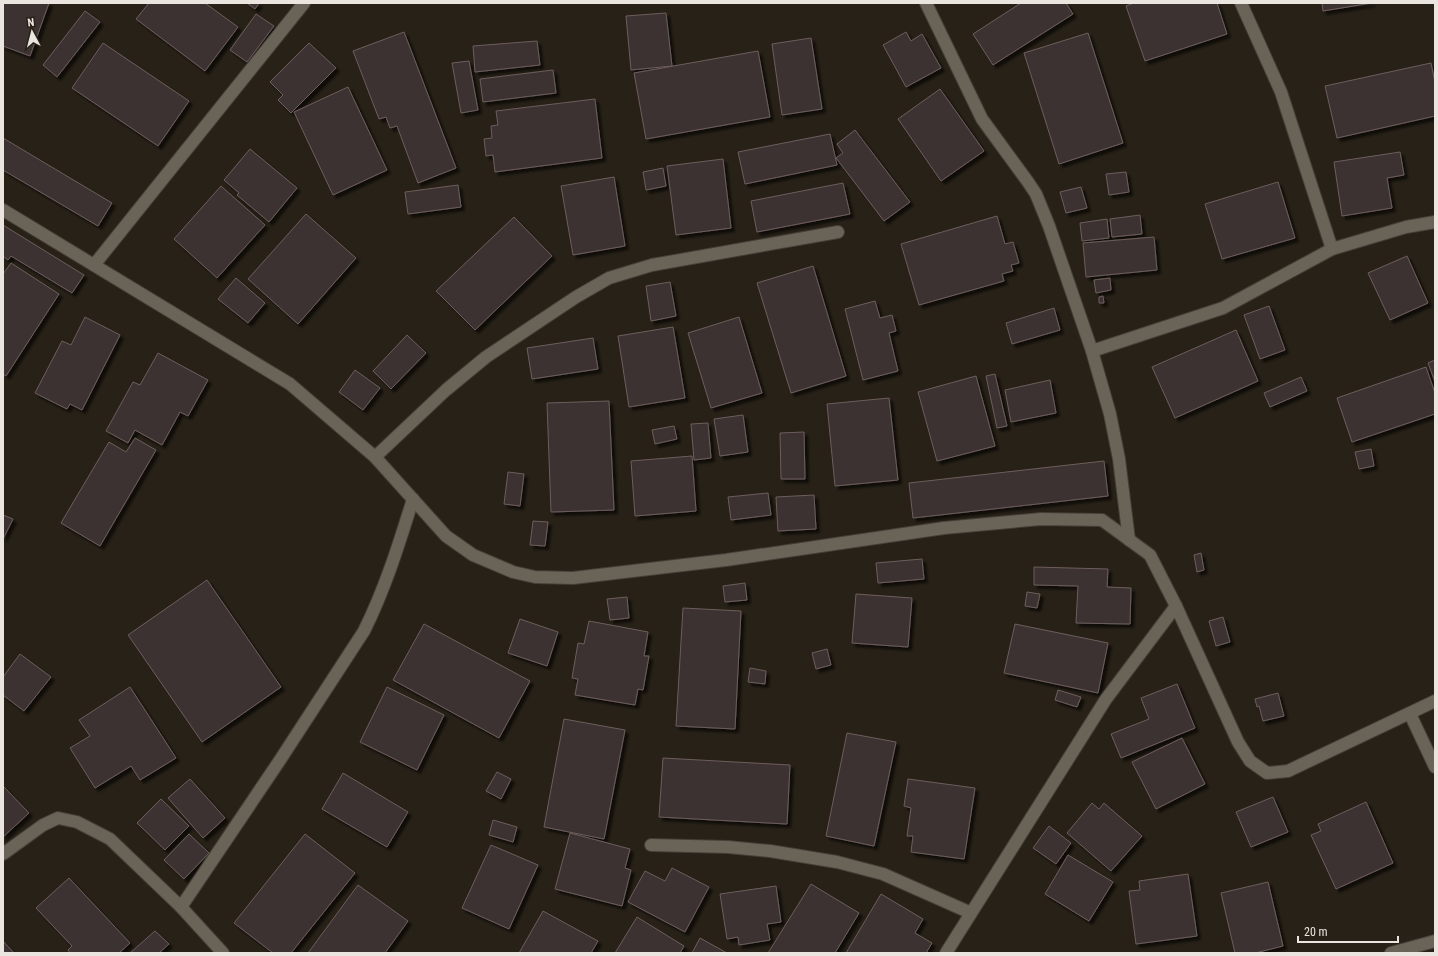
<svg xmlns="http://www.w3.org/2000/svg" width="1438" height="956" font-family="'Roboto Condensed',sans-serif">
<defs>
<filter id="shadow"><feDropShadow dx="3.5" dy="3.5" stdDeviation="1" flood-color="#0009"/></filter>
</defs>
<rect width="100%" height="100%" fill="#272117"/>
<g fill="#3e3130" stroke="#6d5e5d" filter="url(#shadow)">
<path d="M 3,3 L 49,3 L 30,56 L 3,46 Z"/>
<path d="M 149,3 L 205,3 L 238,27 L 205,71 L 136,19 Z"/>
<path d="M 247,3 L 259,3 L 255,9 Z"/>
<path d="M 1021,3 L 1066,3 L 1073,14 L 993,65 L 973,34 Z"/>
<path d="M 1134,3 L 1217,3 L 1227,34 L 1145,61 L 1126,6 Z"/>
<path d="M 1322,3 L 1372,3 L 1323,11 Z"/>
<path d="M 85,11 L 100,22 L 57,77 L 43,65 Z"/>
<path d="M 666,13 L 672,66 L 631,70 L 626,16 Z"/>
<path d="M 256,14 L 274,26 L 247,62 L 230,50 Z"/>
<path d="M 404,32 L 456,168 L 418,183 L 397,126 L 390,128 L 386,117 L 379,119 L 353,51 Z"/>
<path d="M 906,32 L 911,41 L 922,34 L 941,68 L 906,87 L 883,45 Z"/>
<path d="M 1088,33 L 1123,143 L 1059,164 L 1024,53 Z"/>
<path d="M 811,38 L 822,109 L 782,115 L 772,44 Z"/>
<path d="M 537,41 L 540,65 L 475,72 L 473,46 Z"/>
<path d="M 103,43 L 189,101 L 158,146 L 72,88 Z"/>
<path d="M 309,43 L 336,68 L 291,113 L 278,100 L 283,95 L 270,82 Z"/>
<path d="M 758,51 L 770,117 L 646,139 L 634,73 Z"/>
<path d="M 469,61 L 478,110 L 461,113 L 452,63 Z"/>
<path d="M 1431,63 L 1435,82 L 1435,116 L 1337,138 L 1325,86 Z"/>
<path d="M 553,70 L 556,93 L 483,102 L 480,79 Z"/>
<path d="M 348,87 L 387,170 L 333,195 L 294,112 Z"/>
<path d="M 940,89 L 984,151 L 941,181 L 898,119 Z"/>
<path d="M 595,99 L 602,158 L 495,172 L 493,155 L 486,156 L 484,139 L 492,138 L 491,126 L 498,125 L 496,111 Z"/>
<path d="M 855,130 L 910,202 L 884,221 L 836,158 L 843,153 L 837,144 Z"/>
<path d="M 830,134 L 837,165 L 745,184 L 738,152 Z"/>
<path d="M 3,138 L 112,203 L 98,226 L 3,170 Z"/>
<path d="M 250,149 L 297,188 L 269,222 L 237,195 L 239,193 L 224,180 Z"/>
<path d="M 1400,152 L 1404,175 L 1387,178 L 1392,208 L 1342,216 L 1334,162 Z"/>
<path d="M 723,159 L 731,228 L 676,235 L 667,166 Z"/>
<path d="M 663,168 L 666,186 L 646,190 L 643,172 Z"/>
<path d="M 1126,172 L 1129,192 L 1109,195 L 1106,174 Z"/>
<path d="M 614,177 L 625,246 L 573,255 L 561,186 Z"/>
<path d="M 1278,182 L 1295,238 L 1222,259 L 1205,204 Z"/>
<path d="M 843,183 L 850,214 L 757,232 L 751,201 Z"/>
<path d="M 458,185 L 461,207 L 408,214 L 405,192 Z"/>
<path d="M 221,186 L 265,225 L 217,278 L 174,239 Z"/>
<path d="M 1081,187 L 1087,208 L 1066,213 L 1060,192 Z"/>
<path d="M 306,214 L 356,258 L 298,324 L 248,279 Z"/>
<path d="M 1140,215 L 1142,234 L 1112,237 L 1110,219 Z"/>
<path d="M 997,216 L 1005,244 L 1013,242 L 1019,263 L 1011,265 L 1013,271 L 1002,274 L 1004,281 L 919,305 L 901,244 Z"/>
<path d="M 514,217 L 552,256 L 475,330 L 436,291 Z"/>
<path d="M 1107,219 L 1109,238 L 1082,241 L 1080,223 Z"/>
<path d="M 3,225 L 84,275 L 72,293 L 11,256 L 8,260 L 3,256 Z"/>
<path d="M 1154,237 L 1157,270 L 1086,277 L 1083,243 Z"/>
<path d="M 1407,256 L 1428,303 L 1390,320 L 1368,273 Z"/>
<path d="M 11,263 L 59,294 L 6,376 L 3,374 L 3,274 Z"/>
<path d="M 813,266 L 846,376 L 791,393 L 757,283 Z"/>
<path d="M 236,278 L 265,303 L 248,323 L 218,299 Z"/>
<path d="M 1110,278 L 1111,290 L 1096,293 L 1094,280 Z"/>
<path d="M 670,282 L 676,316 L 651,321 L 646,286 Z"/>
<path d="M 1103,296 L 1104,303 L 1099,303 L 1099,297 Z"/>
<path d="M 875,301 L 880,318 L 892,315 L 896,331 L 889,333 L 898,371 L 863,380 L 845,309 Z"/>
<path d="M 1269,306 L 1285,350 L 1260,359 L 1244,315 Z"/>
<path d="M 1054,308 L 1060,330 L 1012,344 L 1006,323 Z"/>
<path d="M 85,317 L 120,335 L 82,410 L 70,404 L 67,409 L 35,393 L 62,341 L 71,345 Z"/>
<path d="M 739,317 L 762,393 L 711,408 L 688,333 Z"/>
<path d="M 673,327 L 685,398 L 629,407 L 618,336 Z"/>
<path d="M 1236,330 L 1258,381 L 1175,418 L 1152,367 Z"/>
<path d="M 407,335 L 426,353 L 391,389 L 373,371 Z"/>
<path d="M 593,338 L 598,369 L 532,379 L 527,348 Z"/>
<path d="M 158,353 L 208,380 L 188,416 L 180,412 L 162,445 L 135,430 L 128,443 L 106,431 L 133,382 L 140,385 Z"/>
<path d="M 1435,360 L 1435,382 L 1428,363 Z"/>
<path d="M 1426,367 L 1435,393 L 1435,414 L 1352,442 L 1337,398 Z"/>
<path d="M 355,370 L 380,388 L 363,410 L 339,392 Z"/>
<path d="M 995,374 L 1007,426 L 997,428 L 986,376 Z"/>
<path d="M 976,376 L 995,446 L 937,461 L 918,392 Z"/>
<path d="M 1301,377 L 1307,391 L 1270,407 L 1264,393 Z"/>
<path d="M 1050,380 L 1056,413 L 1011,422 L 1005,390 Z"/>
<path d="M 889,398 L 898,480 L 835,486 L 827,404 Z"/>
<path d="M 609,401 L 614,510 L 551,512 L 547,403 Z"/>
<path d="M 743,415 L 748,452 L 720,456 L 714,419 Z"/>
<path d="M 708,423 L 711,458 L 694,460 L 691,424 Z"/>
<path d="M 674,426 L 677,439 L 655,444 L 652,430 Z"/>
<path d="M 804,432 L 805,479 L 781,479 L 780,433 Z"/>
<path d="M 135,438 L 156,450 L 100,546 L 61,523 L 109,442 L 126,452 Z"/>
<path d="M 1371,449 L 1374,466 L 1359,469 L 1355,452 Z"/>
<path d="M 692,456 L 696,511 L 635,516 L 631,461 Z"/>
<path d="M 1104,461 L 1108,496 L 913,518 L 909,483 Z"/>
<path d="M 508,472 L 524,474 L 520,506 L 504,504 Z"/>
<path d="M 768,493 L 771,515 L 731,520 L 728,497 Z"/>
<path d="M 814,495 L 816,529 L 778,531 L 776,497 Z"/>
<path d="M 3,515 L 13,519 L 3,539 Z"/>
<path d="M 533,521 L 548,522 L 545,546 L 530,545 Z"/>
<path d="M 1201,553 L 1204,570 L 1197,572 L 1194,555 Z"/>
<path d="M 922,559 L 924,579 L 878,583 L 876,563 Z"/>
<path d="M 1034,567 L 1108,569 L 1107,587 L 1131,588 L 1130,624 L 1076,623 L 1078,586 L 1034,585 Z"/>
<path d="M 207,580 L 281,687 L 202,742 L 128,635 Z"/>
<path d="M 745,583 L 747,600 L 725,602 L 723,586 Z"/>
<path d="M 1027,592 L 1040,594 L 1037,608 L 1025,606 Z"/>
<path d="M 856,594 L 912,598 L 908,647 L 852,643 Z"/>
<path d="M 627,597 L 629,618 L 610,620 L 607,599 Z"/>
<path d="M 683,608 L 741,611 L 735,729 L 676,726 Z"/>
<path d="M 1223,617 L 1230,642 L 1216,646 L 1209,621 Z"/>
<path d="M 520,619 L 558,632 L 547,666 L 508,653 Z"/>
<path d="M 589,621 L 648,632 L 644,656 L 649,656 L 643,690 L 638,689 L 635,705 L 575,695 L 578,679 L 572,678 L 578,643 L 584,644 Z"/>
<path d="M 424,624 L 530,681 L 499,738 L 393,680 Z"/>
<path d="M 1015,624 L 1108,643 L 1098,693 L 1004,673 Z"/>
<path d="M 827,649 L 831,665 L 816,669 L 812,653 Z"/>
<path d="M 20,654 L 51,677 L 24,711 L 3,695 L 3,677 Z"/>
<path d="M 750,668 L 766,671 L 765,684 L 748,682 Z"/>
<path d="M 1177,684 L 1195,728 L 1121,758 L 1111,734 L 1149,719 L 1141,698 Z"/>
<path d="M 130,687 L 176,758 L 140,780 L 131,766 L 95,788 L 70,748 L 90,736 L 79,720 Z"/>
<path d="M 387,687 L 444,715 L 417,770 L 360,742 Z"/>
<path d="M 1058,690 L 1081,697 L 1077,707 L 1055,700 Z"/>
<path d="M 1278,693 L 1284,716 L 1263,721 L 1259,706 L 1257,707 L 1255,699 Z"/>
<path d="M 564,719 L 625,730 L 604,839 L 544,827 Z"/>
<path d="M 847,733 L 896,742 L 874,846 L 826,836 Z"/>
<path d="M 1182,738 L 1205,784 L 1156,809 L 1132,762 Z"/>
<path d="M 663,758 L 790,765 L 787,824 L 659,817 Z"/>
<path d="M 497,772 L 511,779 L 501,799 L 486,791 Z"/>
<path d="M 343,773 L 408,812 L 387,847 L 322,809 Z"/>
<path d="M 190,779 L 225,818 L 203,838 L 168,798 Z"/>
<path d="M 908,779 L 975,788 L 964,859 L 911,852 L 913,836 L 907,836 L 911,808 L 904,806 Z"/>
<path d="M 3,786 L 29,813 L 3,837 Z"/>
<path d="M 1273,797 L 1288,832 L 1251,847 L 1236,812 Z"/>
<path d="M 161,799 L 189,826 L 165,850 L 137,823 Z"/>
<path d="M 1366,802 L 1393,863 L 1336,889 L 1311,835 L 1321,831 L 1318,824 Z"/>
<path d="M 1092,803 L 1099,809 L 1104,803 L 1142,836 L 1111,871 L 1067,833 Z"/>
<path d="M 493,820 L 517,827 L 513,842 L 489,835 Z"/>
<path d="M 1049,826 L 1071,843 L 1056,864 L 1033,848 Z"/>
<path d="M 570,833 L 630,849 L 625,868 L 631,870 L 622,906 L 555,889 Z"/>
<path d="M 189,834 L 209,853 L 184,879 L 164,860 Z"/>
<path d="M 305,834 L 355,873 L 291,953 L 273,953 L 234,923 Z"/>
<path d="M 491,845 L 538,865 L 509,929 L 462,908 Z"/>
<path d="M 1068,855 L 1113,882 L 1089,921 L 1045,894 Z"/>
<path d="M 672,868 L 709,887 L 685,932 L 628,902 L 645,871 L 665,881 Z"/>
<path d="M 1188,874 L 1197,936 L 1136,944 L 1129,891 L 1140,890 L 1139,881 Z"/>
<path d="M 69,878 L 130,943 L 119,953 L 70,953 L 68,950 L 72,946 L 36,908 Z"/>
<path d="M 1268,882 L 1283,946 L 1255,953 L 1235,953 L 1221,893 Z"/>
<path d="M 811,884 L 859,913 L 835,953 L 768,953 Z"/>
<path d="M 358,885 L 408,921 L 385,953 L 308,953 Z"/>
<path d="M 776,886 L 781,922 L 767,924 L 770,940 L 739,945 L 738,937 L 727,939 L 720,894 Z"/>
<path d="M 881,894 L 923,919 L 915,933 L 932,943 L 926,953 L 846,953 Z"/>
<path d="M 543,911 L 598,941 L 591,953 L 519,953 Z"/>
<path d="M 637,917 L 684,946 L 680,953 L 615,953 Z"/>
<path d="M 155,931 L 169,944 L 159,953 L 130,953 Z"/>
<path d="M 700,938 L 727,953 L 692,953 Z"/>
<path d="M 3,941 L 14,953 L 3,953 Z"/>
</g>
<g fill="none" stroke-linecap="round" stroke-linejoin="round">
<g stroke="#443f38" stroke-width="14">
<g id="street">
<path d="M 926,3 L 982,119 L 1028,182 L 1036,194 L 1049,226 L 1092,351 L 1110,414 L 1119,459 L 1129,540"/>
<path d="M 1241,3 L 1281,92 L 1332,249"/>
<path d="M 3,210 L 290,384 L 375,457 L 446,536 L 473,555 L 513,572 L 535,577 L 573,578 L 726,560 L 944,528 L 1041,519 L 1102,520 L 1150,555 L 1176,606 L 1238,742 L 1250,761 L 1267,773 L 1288,771 L 1435,701"/>
<path d="M 94,265 L 304,3"/>
<path d="M 1092,351 L 1223,308 L 1332,249 L 1406,227 L 1435,222"/>
<path d="M 375,457 L 446,390 L 486,357 L 576,297 L 609,278 L 652,265 L 838,232"/>
<path d="M 1410,714 L 1435,767"/>
<path d="M 651,845 L 728,847 L 770,851 L 837,862 L 883,874 L 971,913"/>
<path d="M 3,854 L 43,825 L 58,818 L 77,822 L 110,839 L 181,907 L 223,953"/>
<path d="M 181,907 L 280,760 L 364,631 C 385,589 399,544 413,499"/>
<path d="M 946,953 L 1106,699 L 1176,606"/>
<path d="M 1391,953 L 1435,941"/>
</g>
</g>
<use href="#street" stroke="#6a6358" stroke-width="12"/>
</g>
<rect width="1438" height="956" fill="none" stroke="#eae6df" stroke-width="8"/>
<g transform="translate(32 32) rotate(353)" stroke="#272117" stroke-width="3" paint-order="stroke">
<path d="M0-3L7 15L0 10L-7 15Z" fill="#eae6df"/>
<text y="-6" font-size="11" font-weight="bold" text-anchor="middle" fill="#eae6df">N</text>
</g>
<path d="M1298 936v6h100v-6" fill="none" stroke="#eae6df" stroke-width="2"/>
<text x="1304" y="936" font-size="12" fill="#eae6df" stroke="#272117" stroke-width="3" paint-order="stroke">20 m</text>
</svg>
